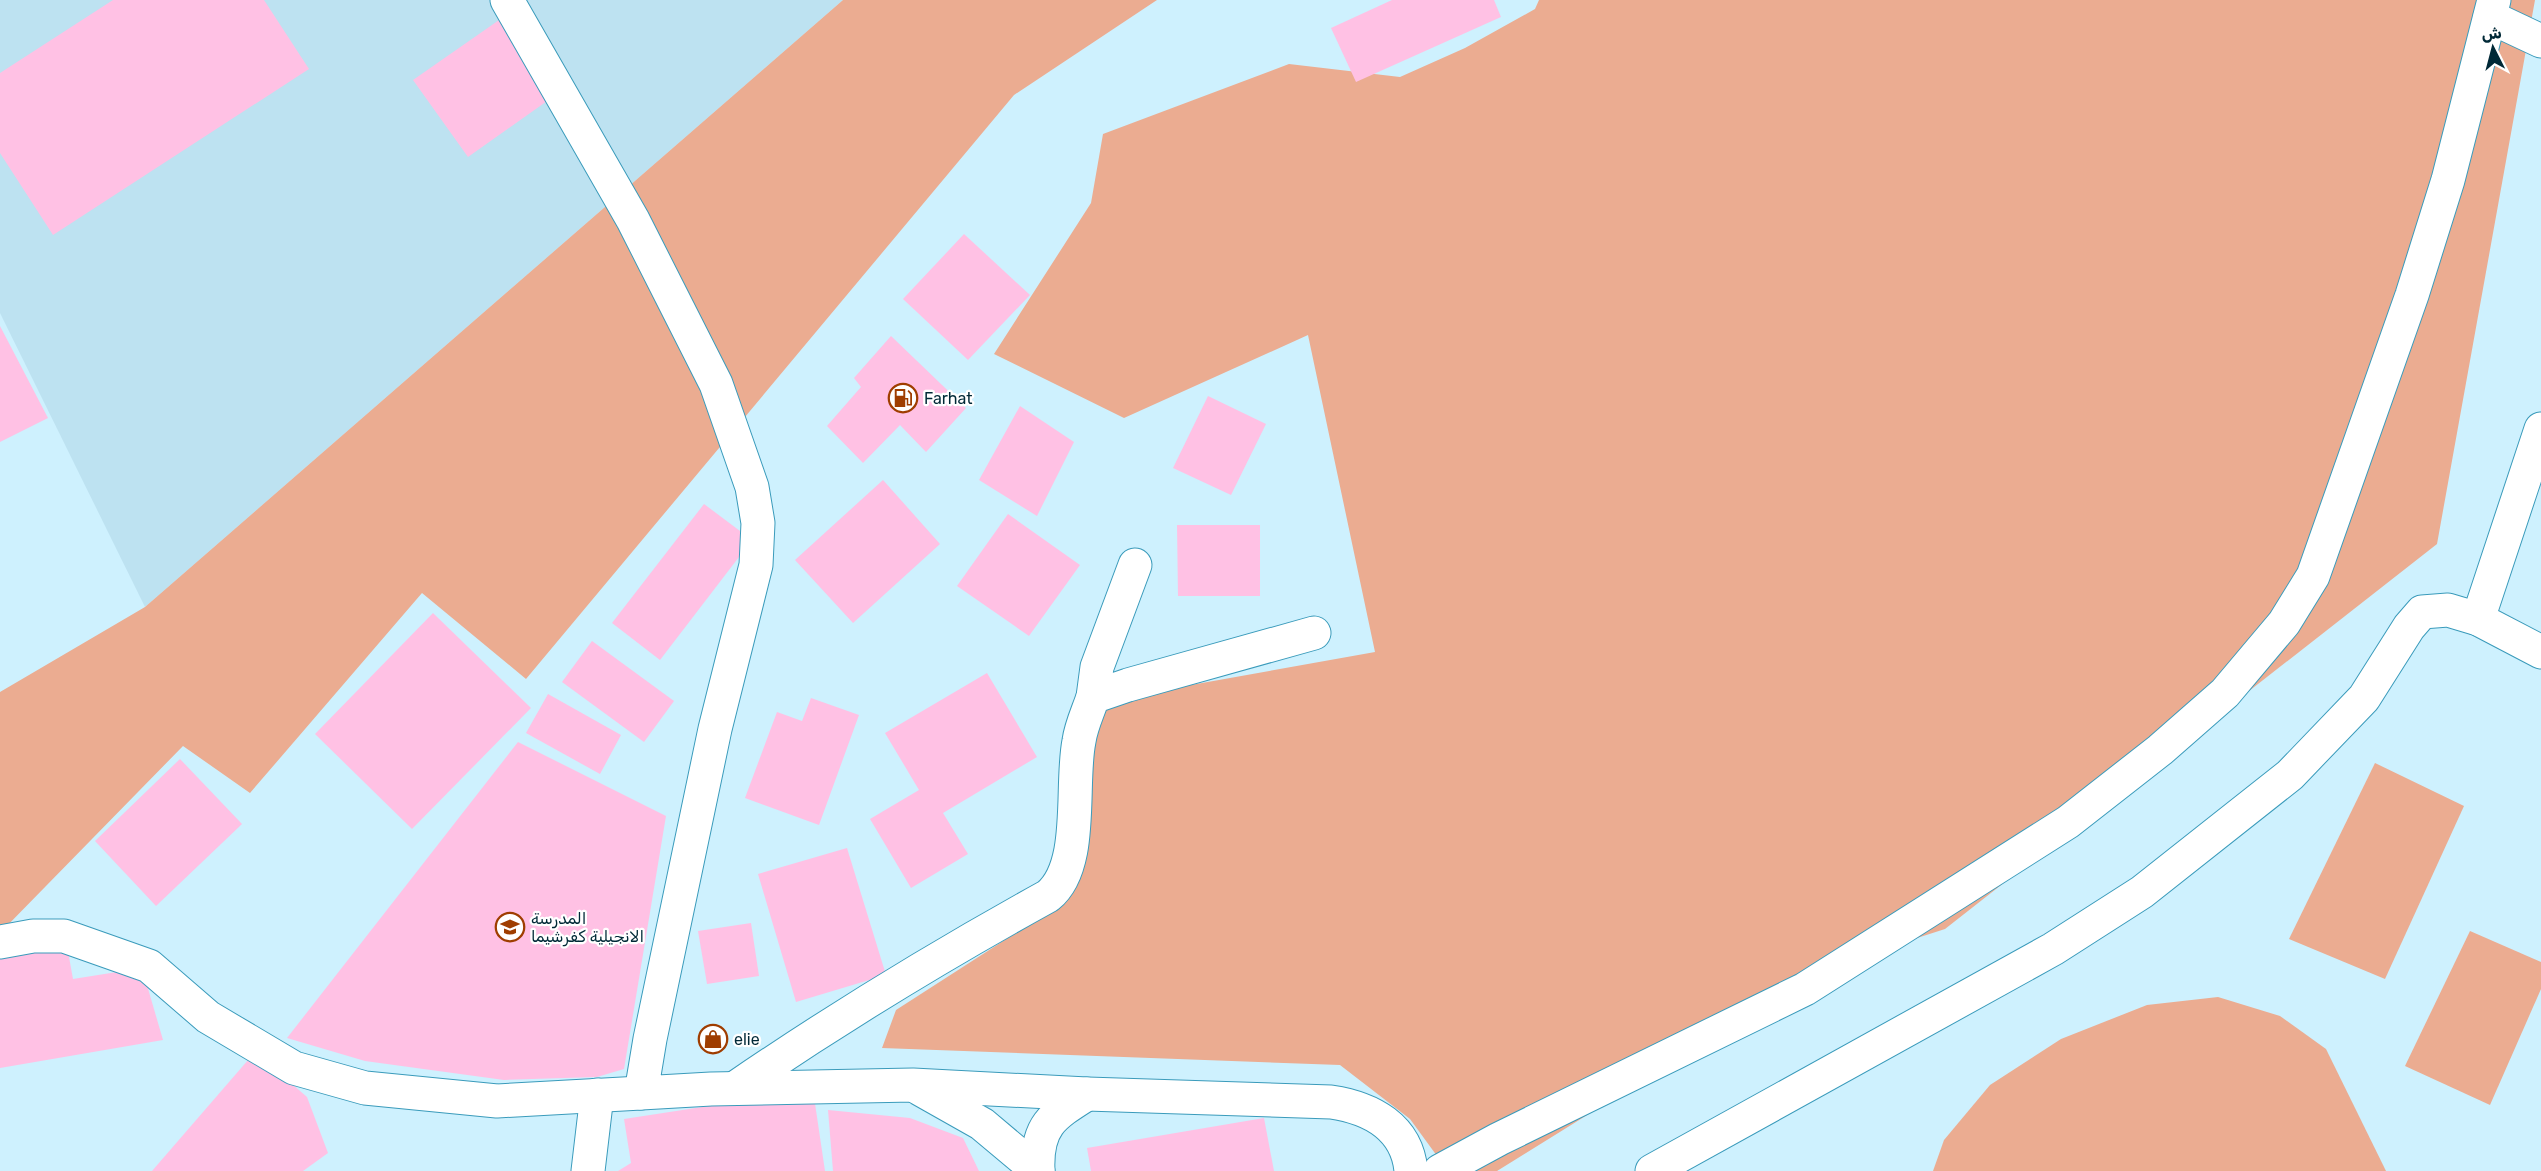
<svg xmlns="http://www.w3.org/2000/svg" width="2541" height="1171" font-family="Rubik,'Noto Naskh Arabic',sans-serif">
<rect width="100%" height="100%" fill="#cef1fe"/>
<path fill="#bde2f1" d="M 0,0 L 843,0 L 145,607 L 0,313 Z"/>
<g fill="#ebac91">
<path d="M 843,0 L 1157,0 L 1014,95 L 526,679 L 422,593 L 250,793 L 183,746 L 0,933 L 0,692 L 145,607 Z"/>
<path d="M 1539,0 L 2535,0 L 2437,544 L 1945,929 L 1824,968 L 1497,1171 L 1448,1171 L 1410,1119 L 1340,1065 L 882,1048 L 896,1010 L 1064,902 L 1096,702 L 1375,652 L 1308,335 L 1124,418 L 994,354 L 1091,203 L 1103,134 L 1289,64 L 1400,77 L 1465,48 L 1535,9 Z"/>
<path d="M 2375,763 L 2464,806 L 2385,979 L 2289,939 Z"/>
<path d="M 2470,931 L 2541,962 L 2541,989 L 2490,1105 L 2405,1066 Z"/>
<path d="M 2218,997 L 2280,1016 L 2326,1049 L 2386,1171 L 1933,1171 L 1944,1140 L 1990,1085 L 2061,1039 L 2147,1005 Z"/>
</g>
<g fill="#ffc1e4">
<path d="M 113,0 L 264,0 L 309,69 L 53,235 L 0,153 L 0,73 Z"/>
<path d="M 1392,0 L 1494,0 L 1501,17 L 1356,82 L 1331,28 Z"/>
<path d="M 502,18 L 557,94 L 468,157 L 413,80 Z"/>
<path d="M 964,234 L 1030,295 L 968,360 L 903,299 Z"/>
<path d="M 0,326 L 48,418 L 0,442 Z"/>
<path d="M 891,336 L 966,408 L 926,452 L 900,425 L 863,463 L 827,426 L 861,387 L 854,378 Z"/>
<path d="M 1208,396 L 1266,424 L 1231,495 L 1173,468 Z"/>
<path d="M 1020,406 L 1074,442 L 1037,516 L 979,480 Z"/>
<path d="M 883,480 L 940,544 L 853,623 L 795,560 Z"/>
<path d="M 704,504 L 752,540 L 660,660 L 612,623 Z"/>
<path d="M 1008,514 L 1080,565 L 1029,636 L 957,586 Z"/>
<path d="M 1177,525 L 1260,525 L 1260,596 L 1178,596 Z"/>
<path d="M 433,613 L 531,708 L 412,829 L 315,734 Z"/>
<path d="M 592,641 L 674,701 L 644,742 L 562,682 Z"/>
<path d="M 987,673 L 1037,757 L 943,813 L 968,854 L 911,888 L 870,819 L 919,790 L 885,733 Z"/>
<path d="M 548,694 L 621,735 L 600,774 L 526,733 Z"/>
<path d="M 811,698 L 859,715 L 819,825 L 745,798 L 777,712 L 802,721 Z"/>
<path d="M 518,742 L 666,816 L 624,1069 L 597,1077 L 504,1080 L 365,1061 L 287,1038 Z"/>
<path d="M 180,759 L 242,824 L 156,906 L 95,841 Z"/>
<path d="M 847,848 L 886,975 L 796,1002 L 758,874 Z"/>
<path d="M 751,923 L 759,976 L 707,984 L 698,931 Z"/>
<path d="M 67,946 L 73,979 L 142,968 L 163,1040 L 0,1068 L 0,958 Z"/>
<path d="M 255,1052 L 307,1097 L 328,1153 L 303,1171 L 152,1171 Z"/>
<path d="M 813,1090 L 825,1171 L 618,1171 L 631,1163 L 624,1119 Z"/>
<path d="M 828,1110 L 910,1118 L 963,1138 L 979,1171 L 833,1171 Z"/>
<path d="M 1264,1118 L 1274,1171 L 1091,1171 L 1087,1148 Z"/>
</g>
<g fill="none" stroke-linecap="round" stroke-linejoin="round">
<g stroke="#3a9bbb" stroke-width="35">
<g id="minor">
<path d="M 507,0 L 633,220 L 716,384 L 752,487 L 758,523 L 756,565 L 715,729 L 650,1039 L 641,1093 L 711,1089 L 913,1085 L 1087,1094 L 1331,1102 C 1371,1108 1407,1127 1411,1171"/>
<path d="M 2490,17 L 2541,41"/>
<path d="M 2478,619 L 2541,429"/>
<path d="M 1093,697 L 1097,667 L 1135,565"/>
<path d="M 0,942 L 33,936 L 64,936 L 149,966 L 208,1017 L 294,1068 L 365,1088 L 497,1101 L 641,1093"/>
<path d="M 735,1088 C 836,1019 941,955 1048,896 C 1085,866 1070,785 1079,741 C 1081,726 1088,712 1093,697 L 1128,685 L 1314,633"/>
<path d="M 920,1089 L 982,1124 L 1038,1171"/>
<path d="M 588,1171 L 597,1095"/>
<path d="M 1038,1171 C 1036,1126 1052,1116 1087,1094"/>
<path d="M 1440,1171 L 1499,1139 L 1805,989 L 2068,822 L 2160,750 L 2225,693 L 2284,623 L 2313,576 L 2412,295 L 2448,180 L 2494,0"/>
<path d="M 1652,1171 L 2053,949 L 2142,892 L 2290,775 L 2364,698 L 2409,627 L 2422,612 L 2448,610 L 2478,619 L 2541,652"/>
</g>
</g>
<use href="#minor" stroke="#fff" stroke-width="33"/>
</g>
<defs>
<g id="fuel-ring" transform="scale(1.5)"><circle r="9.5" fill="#fff" stroke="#9f3d00" stroke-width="1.5"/><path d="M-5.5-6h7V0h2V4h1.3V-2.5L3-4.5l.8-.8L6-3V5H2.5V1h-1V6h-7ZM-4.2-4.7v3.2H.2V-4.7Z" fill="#9f3d00"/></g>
<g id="school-ring" transform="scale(1.5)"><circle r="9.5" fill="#fff" stroke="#9f3d00" stroke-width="1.5"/><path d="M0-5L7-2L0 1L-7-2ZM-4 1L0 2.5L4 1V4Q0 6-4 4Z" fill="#9f3d00"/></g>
<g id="shop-ring" transform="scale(1.5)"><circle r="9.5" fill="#fff" stroke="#9f3d00" stroke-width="1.5"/><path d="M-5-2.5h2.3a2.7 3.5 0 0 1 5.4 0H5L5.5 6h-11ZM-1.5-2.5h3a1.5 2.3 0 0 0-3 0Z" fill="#9f3d00"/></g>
</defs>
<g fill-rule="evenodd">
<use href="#fuel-ring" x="903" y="398"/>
<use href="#school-ring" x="510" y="927"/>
<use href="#shop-ring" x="713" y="1039"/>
</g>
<g text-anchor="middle" stroke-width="4.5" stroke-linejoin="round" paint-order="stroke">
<g font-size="16" fill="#002937" stroke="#fff" text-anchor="start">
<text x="924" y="404">Farhat</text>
<text x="531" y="924">المدرسة<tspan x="531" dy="18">الانجيلية كفرشيما</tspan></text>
<text x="734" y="1045">elie</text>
</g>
</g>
<g transform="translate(2493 48) rotate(354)" stroke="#ffffff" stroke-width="4.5" paint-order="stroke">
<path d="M0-4.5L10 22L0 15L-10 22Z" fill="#002937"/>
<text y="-9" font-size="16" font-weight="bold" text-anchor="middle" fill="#002937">ش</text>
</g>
</svg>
